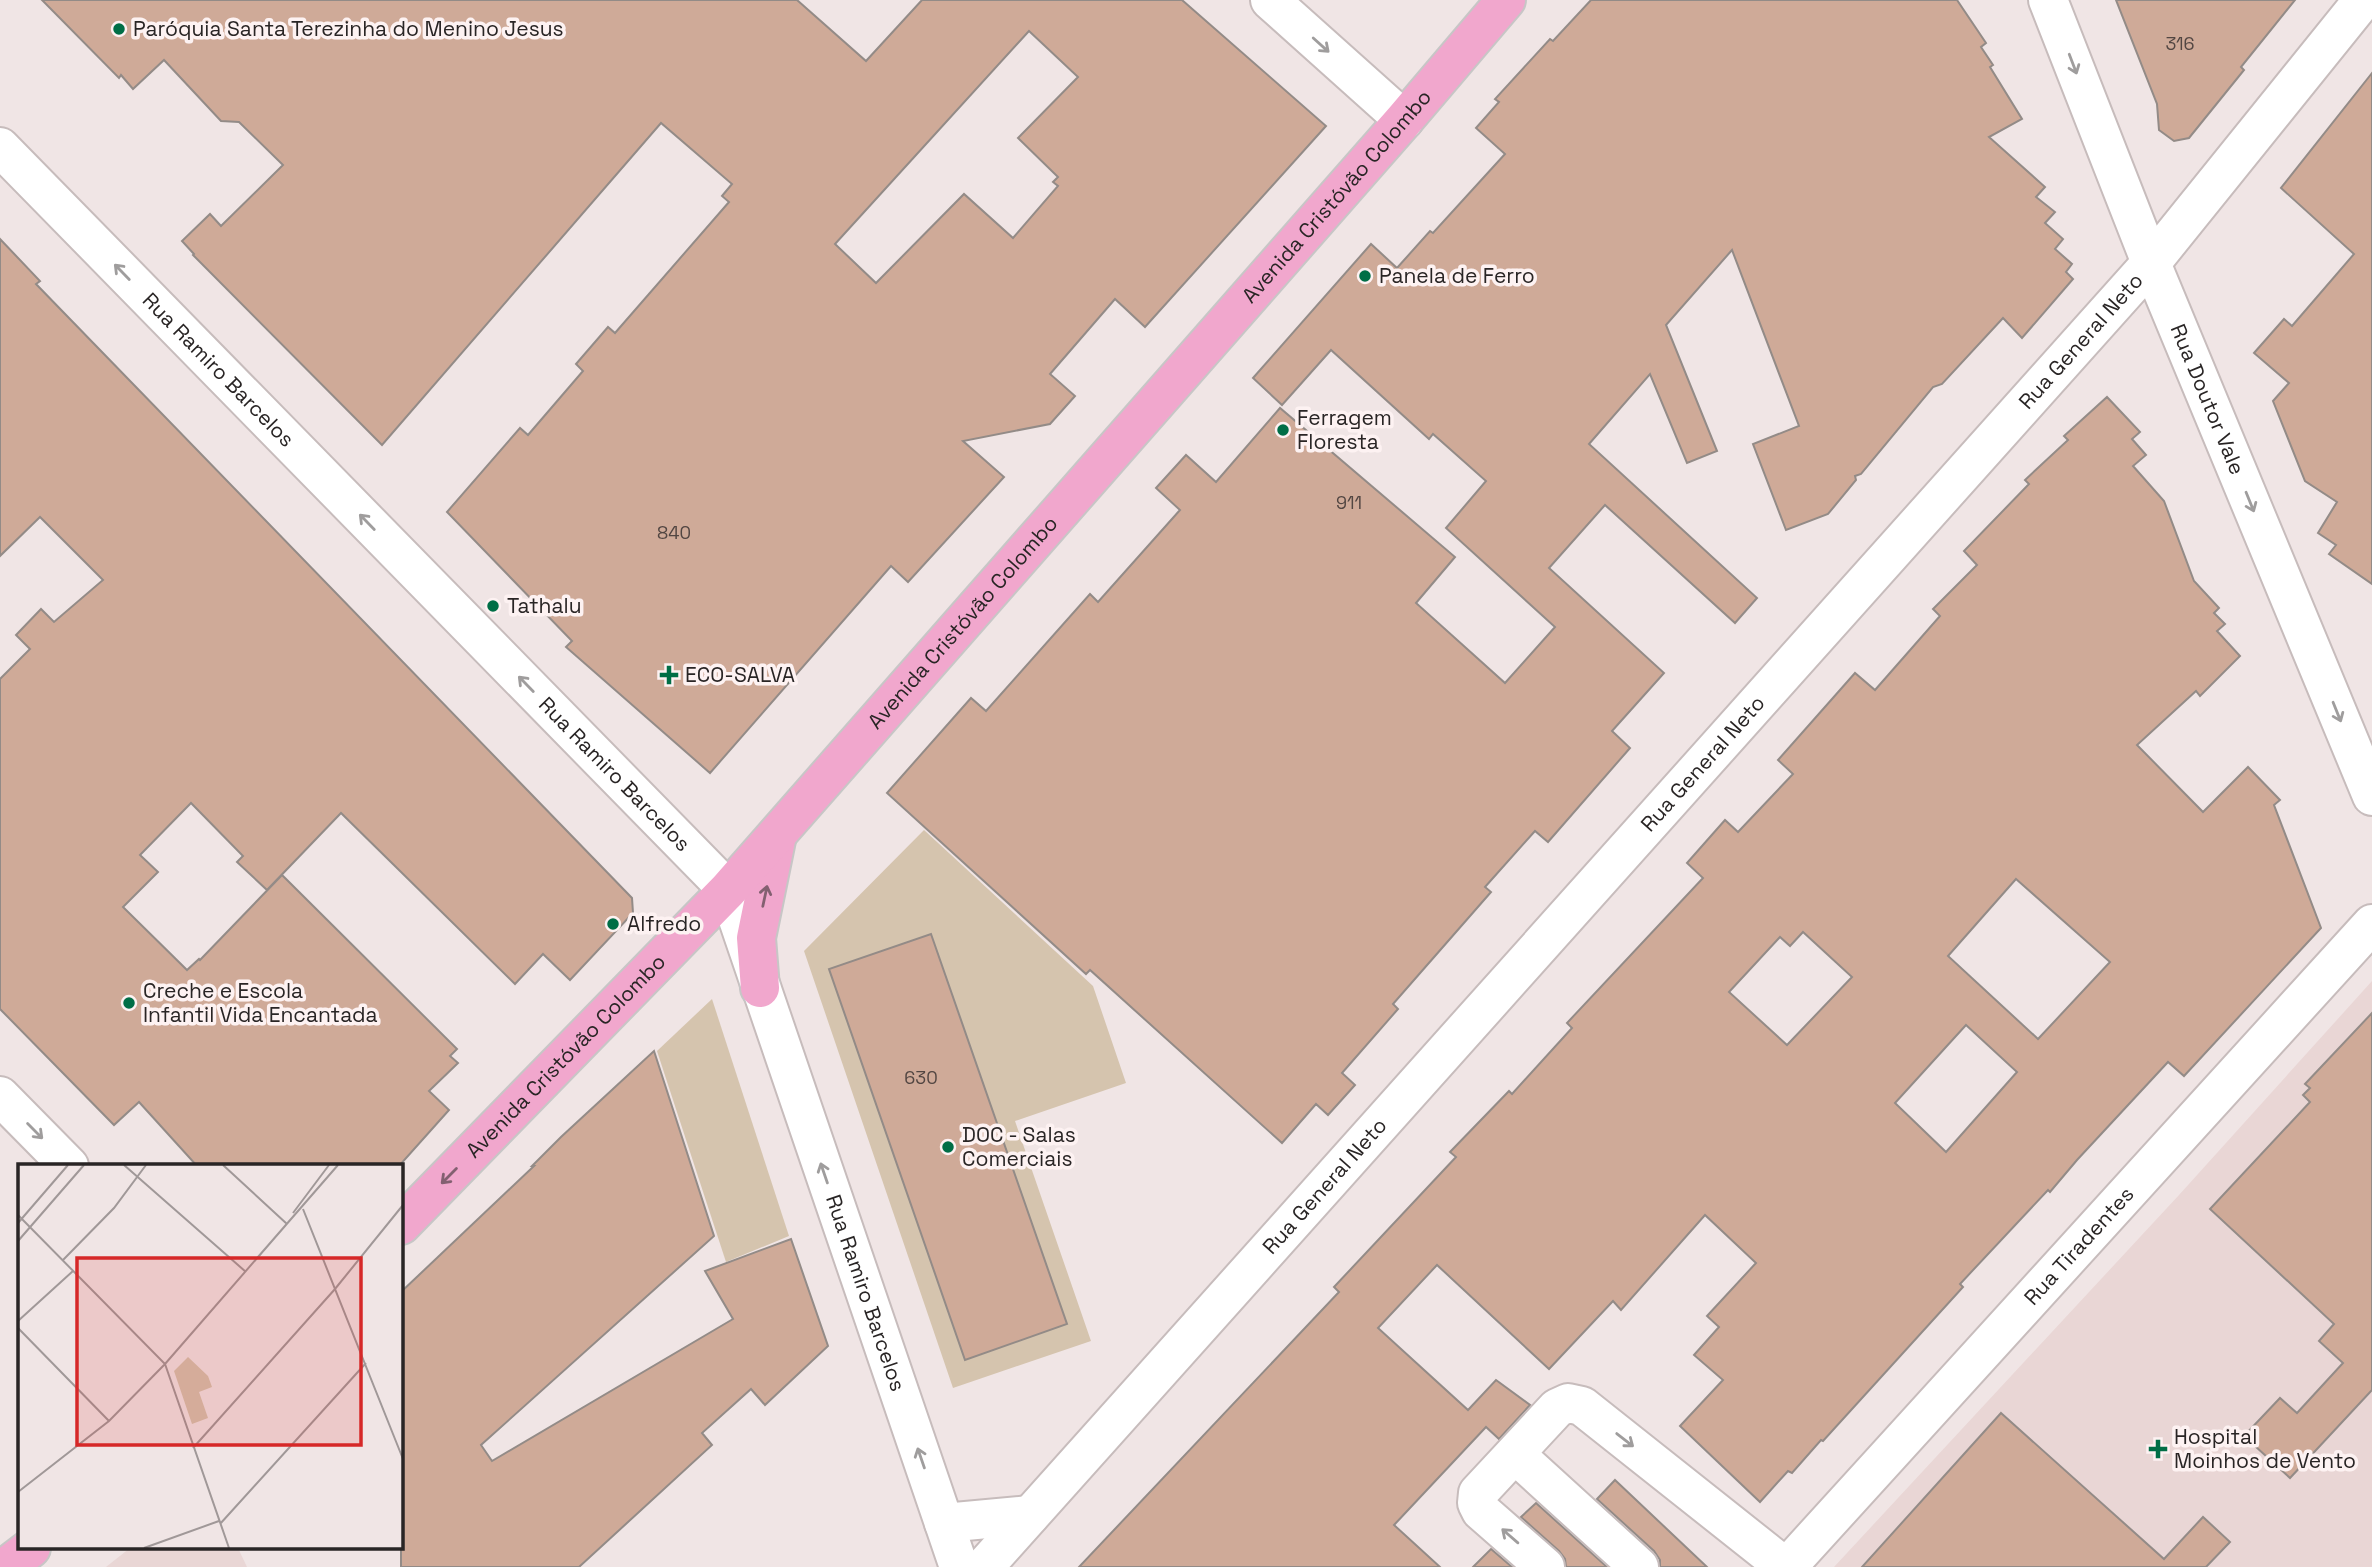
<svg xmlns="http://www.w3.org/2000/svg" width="2372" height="1567" font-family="'Space Grotesk',sans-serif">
<rect width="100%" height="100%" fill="#f0e5e5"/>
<g fill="#e9d6d5">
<path d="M 2372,981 L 2372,1567 L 1834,1567 L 2179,1195 Z"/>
<path d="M 130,1548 L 238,1548 L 247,1567 L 106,1567 Z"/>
</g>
<g fill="#d5c4ae">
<path d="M 924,830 L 1093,986 L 1126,1083 L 1015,1121 L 1091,1341 L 953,1388 L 804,951 Z"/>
<path d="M 712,999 L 789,1236 L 726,1262 L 657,1051 Z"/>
</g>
<g fill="#cfaa98" stroke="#938b87" stroke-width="2" fill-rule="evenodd">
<path d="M 42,0 L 797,0 L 866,61 L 922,0 L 1182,0 L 1326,126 L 1145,327 L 1115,299 L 1050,374 L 1075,396 L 1050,424 L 963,441 L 1004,477 L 908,582 L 891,566 L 710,773 L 566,647 L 572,641 L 447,512 L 520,428 L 528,435 L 583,371 L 576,364 L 608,327 L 615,333 L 729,202 L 722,196 L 732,184 L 661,123 L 382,445 L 193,255 L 194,254 L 182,241 L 210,214 L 221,226 L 283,165 L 239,122 L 221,121 L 164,60 L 133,89 L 121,75 L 119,78 ZM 1029,31 L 1078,77 L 1018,138 L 1058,177 L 1053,182 L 1058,186 L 1013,238 L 964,194 L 876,283 L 835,244 Z"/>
<path d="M 1591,0 L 1957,0 L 1986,43 L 1981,47 L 1993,65 L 1990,67 L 2022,119 L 1989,137 L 2045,187 L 2036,197 L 2055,212 L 2045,223 L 2063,239 L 2055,249 L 2072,264 L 2066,272 L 2073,279 L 2022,338 L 2003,318 L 1942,384 L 1933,387 L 1861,474 L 1855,476 L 1856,480 L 1828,514 L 1786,530 L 1753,444 L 1799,426 L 1732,250 L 1666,325 L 1717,451 L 1687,463 L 1650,374 L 1589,444 L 1757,598 L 1735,623 L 1605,505 L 1549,568 L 1664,673 L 1612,731 L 1630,748 L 1548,842 L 1535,831 L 1485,887 L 1491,892 L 1393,1004 L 1398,1009 L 1342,1073 L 1355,1085 L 1328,1115 L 1316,1104 L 1282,1143 L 1090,970 L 1086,974 L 887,793 L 971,698 L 986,711 L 1090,594 L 1098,602 L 1180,510 L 1156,488 L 1186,455 L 1216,482 L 1280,408 L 1455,557 L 1416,603 L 1505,683 L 1555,627 L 1446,528 L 1486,481 L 1433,434 L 1429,439 L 1331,350 L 1282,405 L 1253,378 L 1371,244 L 1397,268 L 1430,231 L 1433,233 L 1505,154 L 1476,128 L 1499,102 L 1495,99 L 1550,39 L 1553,41 Z"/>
<path d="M 2116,0 L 2295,0 L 2241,67 L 2244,70 L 2189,138 L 2174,141 L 2159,130 L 2157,104 Z"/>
<path d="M 2372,73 L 2372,584 L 2329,554 L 2336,545 L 2318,533 L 2337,502 L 2305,481 L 2273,401 L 2289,383 L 2254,353 L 2284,319 L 2292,326 L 2354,254 L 2281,188 Z"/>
<path d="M 0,239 L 40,281 L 36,284 L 632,898 L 633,913 L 570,980 L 543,954 L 515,984 L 341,813 L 267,890 L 237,862 L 243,856 L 191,803 L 140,855 L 158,872 L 123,907 L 187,970 L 199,959 L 200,960 L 282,875 L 457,1049 L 450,1056 L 458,1063 L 429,1091 L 449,1110 L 399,1166 L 197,1166 L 139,1102 L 114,1125 L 0,1009 L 0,679 L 30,649 L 16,635 L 41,609 L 54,622 L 103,580 L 40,517 L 0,556 Z"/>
<path d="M 2107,397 L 2140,432 L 2132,439 L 2146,455 L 2133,466 L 2164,501 L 2194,581 L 2219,608 L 2214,613 L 2225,624 L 2217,631 L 2240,656 L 2200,696 L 2196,691 L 2137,745 L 2203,812 L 2248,767 L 2280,800 L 2274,805 L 2321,928 L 2184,1076 L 2168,1062 L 2077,1160 L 2050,1192 L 2048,1190 L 1960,1284 L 1963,1287 L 1823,1441 L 1821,1440 L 1792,1473 L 1788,1471 L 1760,1502 L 1680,1426 L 1723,1380 L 1694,1355 L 1719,1327 L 1707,1316 L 1756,1263 L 1705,1215 L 1621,1310 L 1613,1301 L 1549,1369 L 1437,1265 L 1378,1328 L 1468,1410 L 1496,1380 L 1530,1405 L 1499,1439 L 1486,1427 L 1394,1525 L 1440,1567 L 1079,1567 L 1339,1292 L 1334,1287 L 1456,1157 L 1450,1152 L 1509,1091 L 1512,1094 L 1572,1028 L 1567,1023 L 1703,878 L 1687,863 L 1725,820 L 1738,832 L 1793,774 L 1778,760 L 1855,673 L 1875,690 L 1940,616 L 1933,609 L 1977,565 L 1964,551 L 2029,484 L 2025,480 L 2068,440 L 2064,436 ZM 2016,879 L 2110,962 L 2038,1039 L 1948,956 ZM 1803,932 L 1852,977 L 1787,1045 L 1729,992 L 1780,937 L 1790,946 ZM 1966,1025 L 2017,1072 L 1946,1152 L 1895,1103 Z"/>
<path d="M 931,934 L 1067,1324 L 965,1360 L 829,969 Z"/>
<path d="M 2372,1013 L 2372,1390 L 2290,1478 L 2244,1436 L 2280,1398 L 2297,1413 L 2343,1363 L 2319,1341 L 2334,1324 L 2210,1209 L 2310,1102 L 2303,1095 L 2310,1088 L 2305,1084 Z"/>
<path d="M 654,1051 L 714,1236 L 481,1445 L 492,1461 L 733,1319 L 705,1271 L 791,1239 L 828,1346 L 765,1405 L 751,1389 L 702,1433 L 712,1445 L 579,1567 L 401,1567 L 401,1292 L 534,1166 L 532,1166 L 561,1137 Z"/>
<path d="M 2001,1413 L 2164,1559 L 2203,1517 L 2230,1542 L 2206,1567 L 1862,1567 Z"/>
<path d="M 1615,1480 L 1707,1567 L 1660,1567 L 1660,1560 L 1654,1551 L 1597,1499 Z"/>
<path d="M 1536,1503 L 1607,1567 L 1566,1567 L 1565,1559 L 1559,1551 L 1521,1517 Z"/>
<path d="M 1491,1549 L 1512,1567 L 1473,1567 Z"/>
</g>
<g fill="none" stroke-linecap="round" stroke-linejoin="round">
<g stroke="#c7bcbc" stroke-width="42">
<g id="minor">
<path d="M 1270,0 L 1404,120"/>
<path id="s1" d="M 2048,0 L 2151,263 L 2372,796"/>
<path id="s2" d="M 0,147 L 728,890 L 959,1567"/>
<path d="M 0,1096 L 69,1166"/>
<path d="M 1516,1455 L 1639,1567"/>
<path d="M 944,1523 L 1030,1515"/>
<path id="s3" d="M 984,1567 L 2151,263 L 2363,0"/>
<path d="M 1545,1567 L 1481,1511 L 1477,1503 L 1478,1493 L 1557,1408 L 1568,1403 L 1582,1406 L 1785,1567"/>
<path id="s4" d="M 1787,1567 L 2372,924"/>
</g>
</g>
<g stroke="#c7c6c6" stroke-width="42">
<g id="major">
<path d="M 760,988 L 756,938 L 777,835"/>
<path id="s5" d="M 401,1225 L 728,890 L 1404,120 L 1506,0"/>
<path d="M 6,1567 L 31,1548"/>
</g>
</g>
<use href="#minor" stroke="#fff" stroke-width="38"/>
<use href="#major" stroke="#f1a7cd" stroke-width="38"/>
</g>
<defs><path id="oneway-shaft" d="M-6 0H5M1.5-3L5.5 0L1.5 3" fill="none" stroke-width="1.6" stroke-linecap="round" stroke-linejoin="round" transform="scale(1.75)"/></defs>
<g stroke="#9f9d9d">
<use href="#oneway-shaft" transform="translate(1321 45) rotate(42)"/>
<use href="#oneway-shaft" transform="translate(2073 64) rotate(69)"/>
<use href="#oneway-shaft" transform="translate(122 272) rotate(-134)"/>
<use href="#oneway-shaft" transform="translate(2250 502) rotate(68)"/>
<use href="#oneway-shaft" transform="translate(367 522) rotate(-134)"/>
<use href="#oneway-shaft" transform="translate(526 684) rotate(-134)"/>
<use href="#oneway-shaft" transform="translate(2337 712) rotate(68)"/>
<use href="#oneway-shaft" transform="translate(35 1131) rotate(45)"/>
<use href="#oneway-shaft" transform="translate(824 1173) rotate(-109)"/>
<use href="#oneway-shaft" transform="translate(1625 1440) rotate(38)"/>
<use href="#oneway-shaft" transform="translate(921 1458) rotate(-109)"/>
<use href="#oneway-shaft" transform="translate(1510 1536) rotate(-139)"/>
</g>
<g stroke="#836071">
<use href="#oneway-shaft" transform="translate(765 896) rotate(-78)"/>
<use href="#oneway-shaft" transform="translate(449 1176) rotate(135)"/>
</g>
<g fill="#006e46" stroke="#fdf2f2" stroke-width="2.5">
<circle cx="119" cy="29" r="7"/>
<circle cx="1365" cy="276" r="7"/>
<circle cx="1283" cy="430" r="7"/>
<circle cx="493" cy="606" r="7"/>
<path d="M665.5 664.5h7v7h7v7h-7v7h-7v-7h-7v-7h7z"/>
<circle cx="613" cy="924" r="7"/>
<circle cx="129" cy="1003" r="7"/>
<circle cx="948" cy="1147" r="7"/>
<path d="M2154.5 1438.5h7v7h7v7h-7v7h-7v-7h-7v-7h7z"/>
</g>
<g text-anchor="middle" stroke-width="7" stroke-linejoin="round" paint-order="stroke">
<g font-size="18" fill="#524642">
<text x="2180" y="50">316</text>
<text x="1349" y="509">911</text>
<text x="674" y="539">840</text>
<text x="921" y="1084">630</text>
</g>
<g font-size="21" fill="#292525" stroke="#fdf2f2" text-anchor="start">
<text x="133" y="36">Paróquia Santa Terezinha do Menino Jesus</text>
<text x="1379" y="283">Panela de Ferro</text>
<text x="1297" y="425">Ferragem<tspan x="1297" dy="24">Floresta</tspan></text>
<text x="507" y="613">Tathalu</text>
<text x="685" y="682">ECO-SALVA</text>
<text x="627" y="931">Alfredo</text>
<text x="143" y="998">Creche e Escola<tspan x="143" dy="24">Infantil Vida Encantada</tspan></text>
<text x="962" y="1142">DOC - Salas<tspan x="962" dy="24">Comerciais</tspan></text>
<text x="2174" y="1444">Hospital<tspan x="2174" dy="24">Moinhos de Vento</tspan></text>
</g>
<g font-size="21" fill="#292525" stroke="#fdf2f2">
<text dy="7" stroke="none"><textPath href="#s5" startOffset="1391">Avenida Cristóvão Colombo</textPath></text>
<text dy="7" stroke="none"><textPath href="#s3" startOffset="1645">Rua General Neto</textPath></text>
<text dy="7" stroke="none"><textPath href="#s2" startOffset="312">Rua Ramiro Barcelos</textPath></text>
<text dy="7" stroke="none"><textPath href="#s1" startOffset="430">Rua Doutor Vale</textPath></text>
<text dy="7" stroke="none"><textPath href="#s5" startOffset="824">Avenida Cristóvão Colombo</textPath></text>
<text dy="7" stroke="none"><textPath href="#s3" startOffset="1078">Rua General Neto</textPath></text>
<text dy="7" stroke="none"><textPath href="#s2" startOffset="878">Rua Ramiro Barcelos</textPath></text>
<text dy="7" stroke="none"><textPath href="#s5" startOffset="236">Avenida Cristóvão Colombo</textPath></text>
<text dy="7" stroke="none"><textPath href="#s3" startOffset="511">Rua General Neto</textPath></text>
<text dy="7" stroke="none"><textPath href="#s4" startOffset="434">Rua Tiradentes</textPath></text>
<text dy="7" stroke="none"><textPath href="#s2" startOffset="1466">Rua Ramiro Barcelos</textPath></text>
</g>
</g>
<g transform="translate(18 1164)">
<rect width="385" height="385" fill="#f0e5e5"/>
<path d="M 170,193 L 190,212 L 194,223 L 181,228 L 190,254 L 174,260 L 156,207 Z" fill="#d5c4ae"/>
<path fill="none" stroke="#a09898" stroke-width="2" d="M 106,1 L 228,108M 205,1 L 269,60M 285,45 L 385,295M 275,49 L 311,1M 0,51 L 147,200 L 211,384M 0,59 L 50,1M 0,77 L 66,1M 45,96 L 96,44 L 128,1M 0,157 L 55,107M 0,164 L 91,257M 175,284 L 317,125 L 385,41M 0,328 L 91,257 L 147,200 L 320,1M 202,360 L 348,199M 126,384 L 201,357"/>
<path fill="#d62828" fill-opacity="0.15" stroke="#d62828" stroke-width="3.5" d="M 59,94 L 343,94 L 343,281 L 59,281 Z"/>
<rect width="385" height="385" fill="none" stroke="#292525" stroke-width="3.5"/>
</g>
</svg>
